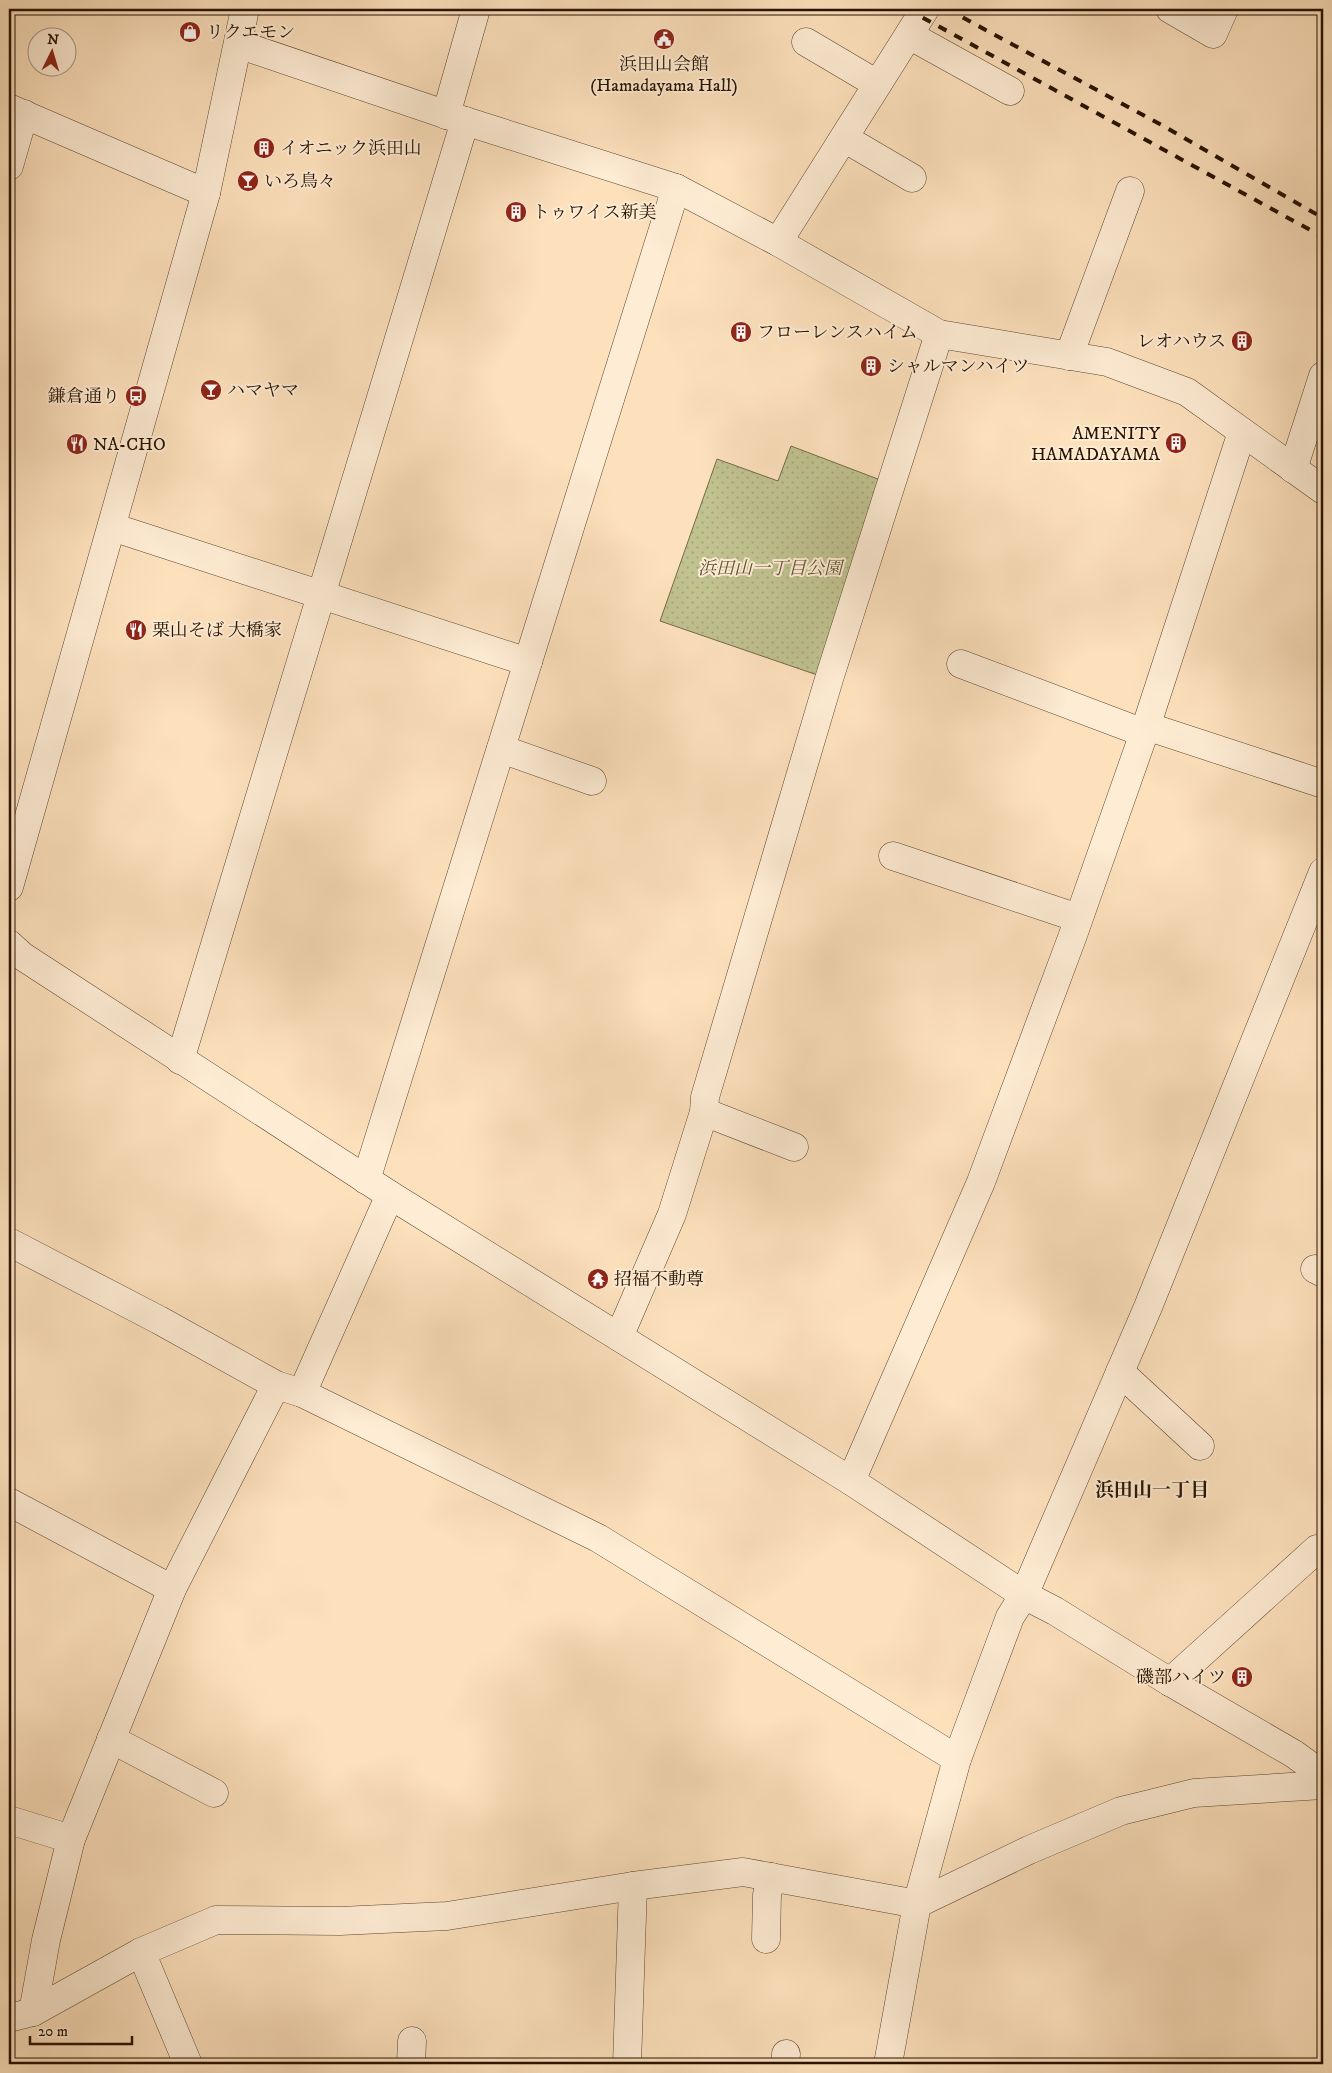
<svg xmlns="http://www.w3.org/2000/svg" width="1332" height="2073" font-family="'IM FELL DW Pica','Noto Serif JP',serif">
<defs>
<pattern id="park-dots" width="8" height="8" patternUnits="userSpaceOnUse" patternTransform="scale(1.25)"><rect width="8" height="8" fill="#c0c290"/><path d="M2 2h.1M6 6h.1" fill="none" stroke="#a5a67a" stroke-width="1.8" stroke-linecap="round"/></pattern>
</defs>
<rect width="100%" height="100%" fill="#fde1bd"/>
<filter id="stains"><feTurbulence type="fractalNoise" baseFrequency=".004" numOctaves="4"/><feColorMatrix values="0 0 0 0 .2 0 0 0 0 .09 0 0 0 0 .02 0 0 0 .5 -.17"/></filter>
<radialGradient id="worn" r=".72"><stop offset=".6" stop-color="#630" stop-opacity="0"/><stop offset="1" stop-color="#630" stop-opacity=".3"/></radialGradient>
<path fill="url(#park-dots)" stroke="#746a48" d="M 791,446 L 883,481 L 829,679 L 660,621 L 717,459 L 778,481 Z"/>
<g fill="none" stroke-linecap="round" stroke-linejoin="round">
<g stroke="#5c462f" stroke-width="29">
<g id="minor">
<path d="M 1170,9 L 1213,34 L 1224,9"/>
<path d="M 909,35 L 1010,91"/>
<path d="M 806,42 L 877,84"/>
<path d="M 238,44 L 465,121 L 676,188 L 778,242 L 939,334 L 1107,362 L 1187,392 L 1323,490"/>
<path d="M 9,108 L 206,193"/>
<path d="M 446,115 L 476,9"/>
<path d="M 844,138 L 912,178"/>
<path d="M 9,166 L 24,114"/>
<path d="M 778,242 L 925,9"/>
<path d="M 1069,356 L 1130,191"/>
<path d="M 1293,469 L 1323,376"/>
<path d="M 112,527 L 528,662"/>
<path d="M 961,664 L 1144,733"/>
<path d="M 1146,726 L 1323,784"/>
<path d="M 501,749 L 592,781"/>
<path d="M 893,856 L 1078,918"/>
<path d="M 9,887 L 206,193 L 245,9"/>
<path d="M 9,944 L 22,956 L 390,1195 L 851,1481 L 1024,1595 L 1055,1611 L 1170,1682 L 1294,1754 L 1323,1775"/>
<path d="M 180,1060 L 465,121"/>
<path d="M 704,1112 L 794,1147"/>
<path d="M 366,1180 L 676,188"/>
<path d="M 9,1242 L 159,1320 L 276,1385 L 302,1393 L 598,1538 L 957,1759"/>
<path d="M 1315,1269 L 1323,1273"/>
<path d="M 619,1337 L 672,1214 L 704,1112 L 705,1097 L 829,679 L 939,334"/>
<path d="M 1120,1372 L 1200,1446"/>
<path d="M 302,1393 L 390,1195"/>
<path d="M 851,1481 L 981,1182 L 1073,935 L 1144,733 L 1242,432"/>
<path d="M 9,1502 L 172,1589"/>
<path d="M 1170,1682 L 1317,1549"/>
<path d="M 111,1739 L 214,1793"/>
<path d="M 9,1820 L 71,1839"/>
<path d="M 766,1939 L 767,1895 L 771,1877"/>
<path d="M 141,1952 L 188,2064"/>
<path d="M 33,2012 L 46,1940 L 71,1839 L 172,1589 L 276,1385"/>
<path d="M 9,2018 L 33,2012 L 141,1952 L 216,1920 L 340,1921 L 447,1916 L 633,1886 L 743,1872 L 917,1904 L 1029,1850 L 1121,1811 L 1194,1793 L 1323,1785"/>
<path d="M 411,2064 L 412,2041"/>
<path d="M 627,2064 L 633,1886"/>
<path d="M 785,2064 L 786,2054"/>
<path d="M 888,2064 L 917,1904 L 957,1759 L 1010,1617 L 1024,1595 L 1148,1307 L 1323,872"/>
</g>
</g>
<use href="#minor" stroke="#feecd4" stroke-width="28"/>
<g stroke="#271200" stroke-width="4" stroke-dasharray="9 9" stroke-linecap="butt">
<path d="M 907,9 L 1323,237"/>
<path d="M 947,9 L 1167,128 L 1323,218"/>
</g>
</g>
<defs>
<g id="shop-disc" transform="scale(1.125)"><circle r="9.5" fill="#8f2418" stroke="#feecd4"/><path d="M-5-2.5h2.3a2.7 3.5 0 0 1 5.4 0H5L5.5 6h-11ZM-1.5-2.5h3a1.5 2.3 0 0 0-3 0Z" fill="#fff"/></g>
<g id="civic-disc" transform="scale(1.125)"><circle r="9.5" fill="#8f2418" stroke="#feecd4"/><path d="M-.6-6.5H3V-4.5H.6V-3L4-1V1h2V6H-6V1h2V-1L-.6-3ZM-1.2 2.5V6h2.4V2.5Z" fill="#fff"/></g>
<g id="building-disc" transform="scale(1.125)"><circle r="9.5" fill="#8f2418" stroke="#feecd4"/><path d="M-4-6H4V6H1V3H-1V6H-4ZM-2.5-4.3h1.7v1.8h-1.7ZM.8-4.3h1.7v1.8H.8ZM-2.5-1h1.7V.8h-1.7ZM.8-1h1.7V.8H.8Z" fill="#fff"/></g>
<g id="bar-disc" transform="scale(1.125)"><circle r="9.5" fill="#8f2418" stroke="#feecd4"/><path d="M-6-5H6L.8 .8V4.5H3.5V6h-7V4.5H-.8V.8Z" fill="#fff"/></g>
<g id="bus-disc" transform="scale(1.125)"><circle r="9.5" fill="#8f2418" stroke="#feecd4"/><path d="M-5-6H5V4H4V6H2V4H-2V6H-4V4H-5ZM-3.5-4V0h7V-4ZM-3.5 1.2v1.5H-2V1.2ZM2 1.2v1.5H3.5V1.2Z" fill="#fff"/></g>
<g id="restaurant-disc" transform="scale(1.125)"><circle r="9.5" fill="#8f2418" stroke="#feecd4"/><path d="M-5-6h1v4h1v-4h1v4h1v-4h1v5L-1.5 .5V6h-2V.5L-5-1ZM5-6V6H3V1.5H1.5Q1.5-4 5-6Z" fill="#fff"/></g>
<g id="temple-disc" transform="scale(1.125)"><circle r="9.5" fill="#8f2418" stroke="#feecd4"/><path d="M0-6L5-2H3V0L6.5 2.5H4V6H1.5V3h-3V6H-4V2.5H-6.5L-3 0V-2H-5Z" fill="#fff"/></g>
</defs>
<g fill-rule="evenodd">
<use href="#shop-disc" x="190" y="32"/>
<use href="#civic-disc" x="664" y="39"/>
<use href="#building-disc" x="264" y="148"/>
<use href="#bar-disc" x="248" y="181"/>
<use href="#building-disc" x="516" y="212"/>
<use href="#building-disc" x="741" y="332"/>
<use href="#building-disc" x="1242" y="341"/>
<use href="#building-disc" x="871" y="366"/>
<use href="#bar-disc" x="211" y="390"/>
<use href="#bus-disc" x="136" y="396"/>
<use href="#building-disc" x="1176" y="443"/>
<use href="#restaurant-disc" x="77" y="444"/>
<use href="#restaurant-disc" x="136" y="630"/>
<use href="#temple-disc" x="598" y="1279"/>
<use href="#building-disc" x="1242" y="1677"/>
</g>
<g text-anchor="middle" stroke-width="4" stroke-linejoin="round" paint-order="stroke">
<g font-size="18" fill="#271200" stroke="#feecd4" text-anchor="start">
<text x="206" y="38">リクエモン</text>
<text x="664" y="70" text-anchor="middle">浜田山会館<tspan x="664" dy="21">(Hamadayama Hall)</tspan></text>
<text x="280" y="154">イオニック浜田山</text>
<text x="264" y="187">いろ鳥々</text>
<text x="532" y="218">トゥワイス新美</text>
<text x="757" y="338">フローレンスハイム</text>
<text x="1226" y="347" text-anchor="end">レオハウス</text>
<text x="887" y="372">シャルマンハイツ</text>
<text x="227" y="396">ハマヤマ</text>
<text x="120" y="402" text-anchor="end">鎌倉通り</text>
<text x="1160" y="439" text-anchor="end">AMENITY<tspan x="1160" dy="21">HAMADAYAMA</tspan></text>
<text x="93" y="450">NA-CHO</text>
<text x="152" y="636">栗山そば 大橋家</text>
<text x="614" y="1285">招福不動尊</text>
<text x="1226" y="1683" text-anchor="end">磯部ハイツ</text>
</g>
<g font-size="18" font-style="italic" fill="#5d5032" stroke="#feecd4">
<text x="770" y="574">浜田山一丁目公園</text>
</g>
<g font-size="19" font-weight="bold" fill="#271200" stroke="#feecd4">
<text x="1152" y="1496">浜田山一丁目</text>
</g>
</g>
<rect width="1332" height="2073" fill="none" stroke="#fde1bd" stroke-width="30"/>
<rect x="10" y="10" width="1312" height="2053" fill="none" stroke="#271200" stroke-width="2.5"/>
<rect x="15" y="15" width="1302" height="2043" fill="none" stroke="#271200"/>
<g transform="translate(52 52) rotate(5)"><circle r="24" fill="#feecd4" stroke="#a8957f"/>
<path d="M0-4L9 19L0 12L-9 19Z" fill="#8f2418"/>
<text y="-8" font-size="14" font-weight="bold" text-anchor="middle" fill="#271200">N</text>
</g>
<path d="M30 2036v8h102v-8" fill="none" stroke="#271200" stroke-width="2.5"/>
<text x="38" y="2036" font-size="15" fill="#271200" stroke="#feecd4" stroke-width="4" paint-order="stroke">20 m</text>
<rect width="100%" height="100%" filter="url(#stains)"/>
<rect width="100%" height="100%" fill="url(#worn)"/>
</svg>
